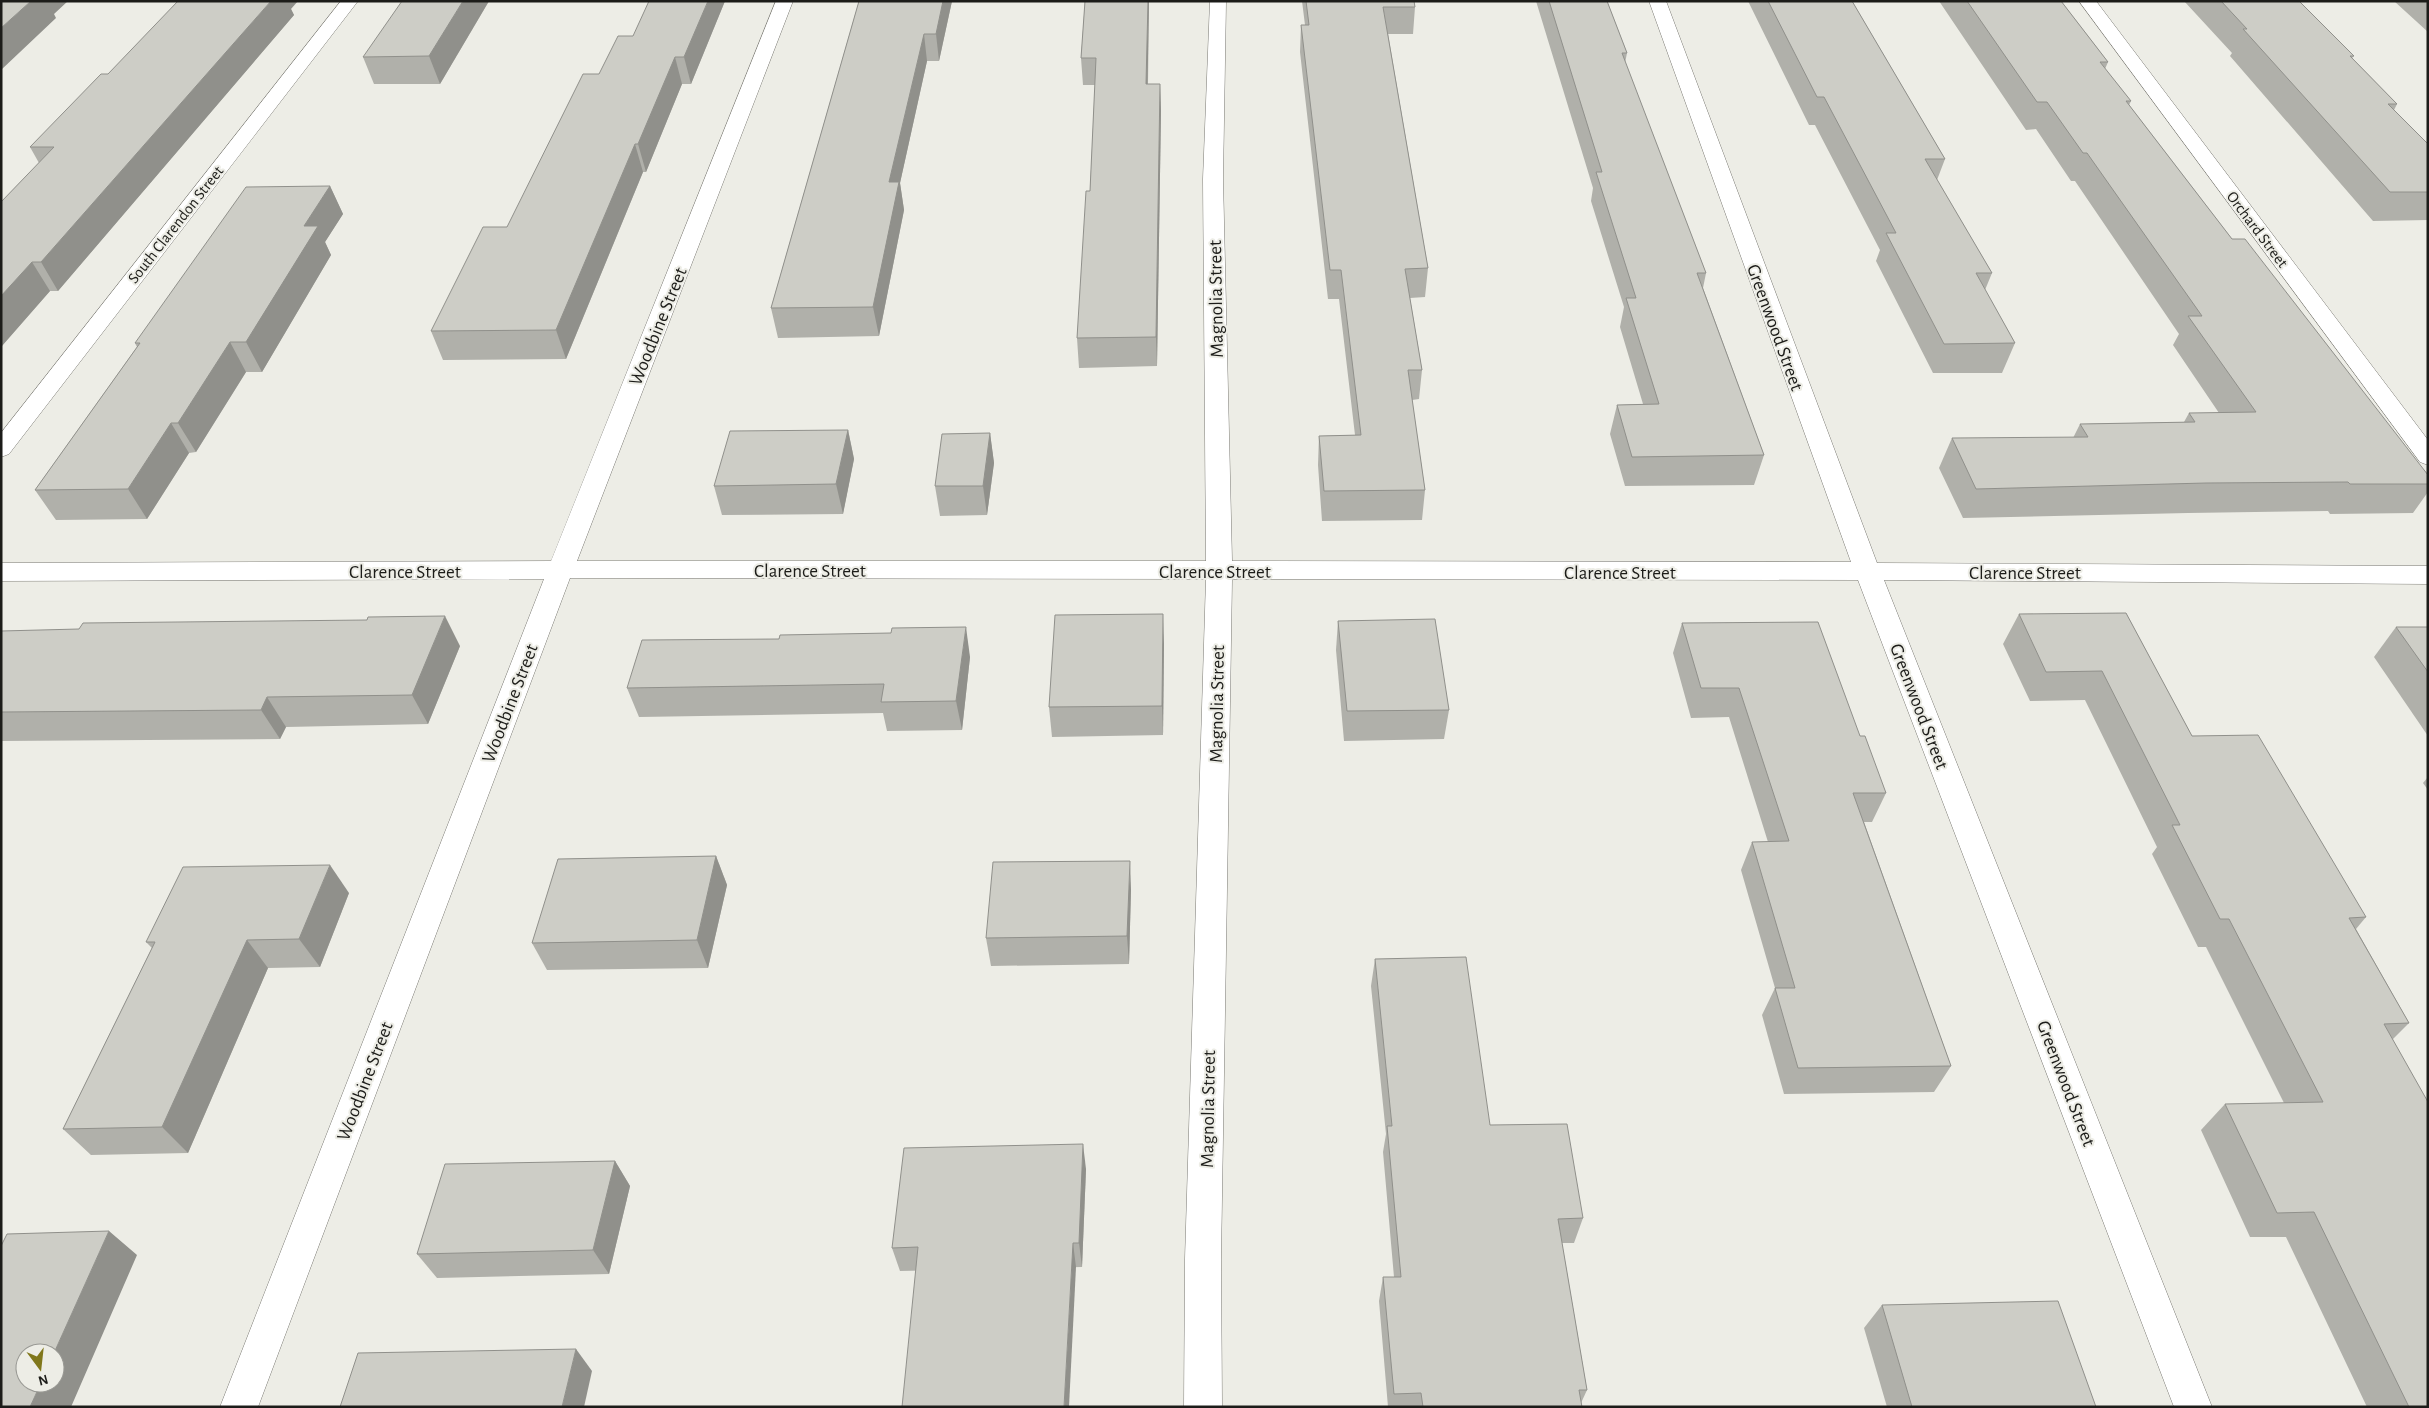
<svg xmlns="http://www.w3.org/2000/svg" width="2429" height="1408" font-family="'Alegreya Sans',sans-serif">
<rect width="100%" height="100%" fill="#edede6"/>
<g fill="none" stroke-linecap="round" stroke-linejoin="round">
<g stroke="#7b7a74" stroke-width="1">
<g id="minor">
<path d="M 341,1 L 358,1 L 9,454 L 1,457 L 1,433 Z"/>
<path d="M 776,1 L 793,1 L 577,561 L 1206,561 L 1203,179 L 1210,1 L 1226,1 L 1223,179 L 1232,561 L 1851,562 L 1649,1 L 1666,1 L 1877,563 L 2428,566 L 2428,584 L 1884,580 L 2212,1407 L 2174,1407 L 1858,580 L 1232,579 L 1221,1259 L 1222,1407 L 1184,1407 L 1185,1259 L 1206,579 L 570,578 L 258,1407 L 220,1407 L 544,579 L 1,581 L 1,563 L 551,561 Z"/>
<path d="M 2079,1 L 2096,1 L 2428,440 L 2428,465 L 2420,462 Z"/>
</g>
</g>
<use href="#minor" fill="#fff" fill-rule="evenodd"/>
</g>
<g fill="#b0b0aa">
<path d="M 489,1 L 440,84 L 374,84 L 363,57 Z"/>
<path d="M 725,1 L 691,84 L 682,84 L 646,172 L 643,172 L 566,359 L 443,360 L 431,331 L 507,227 L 599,74 L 633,36 Z"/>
<path d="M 859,1 L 952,1 L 939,61 L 927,61 L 900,183 L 904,210 L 879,336 L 778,338 L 771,308 Z"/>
<path d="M 1085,1 L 1149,1 L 1148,84 L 1160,84 L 1161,111 L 1157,366 L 1079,368 L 1077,338 L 1090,191 L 1095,85 L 1083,85 L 1081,58 Z"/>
<path d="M 1302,1 L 1414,1 L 1415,7 L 1413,34 L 1388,34 L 1428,268 L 1425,297 L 1410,298 L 1422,370 L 1419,399 L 1412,400 L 1425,490 L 1422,520 L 1322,521 L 1318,465 L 1319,436 L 1355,435 L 1339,299 L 1328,299 L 1300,52 L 1301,25 L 1305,25 Z"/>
<path d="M 1536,1 L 1607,1 L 1627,53 L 1625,63 L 1706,273 L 1703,288 L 1764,455 L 1754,485 L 1625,486 L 1610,434 L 1617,405 L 1643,404 L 1620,327 L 1624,307 L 1591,201 L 1593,188 Z"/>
<path d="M 1748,1 L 1852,1 L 1945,159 L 1937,180 L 1992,273 L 1985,290 L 2015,343 L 2002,373 L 1933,373 L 1876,261 L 1880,250 L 1815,125 L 1809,125 Z"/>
<path d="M 1939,1 L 2061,1 L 2108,62 L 2105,69 L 2131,101 L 2129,105 L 2232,239 L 2428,475 L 2428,492 L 2413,513 L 2330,514 L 2328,511 L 2188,513 L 1963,518 L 1939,468 L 1952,438 L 2073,438 L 2080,424 L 2184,422 L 2189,413 L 2219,413 L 2173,345 L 2179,334 L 2075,181 L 2071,181 L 2036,129 L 2026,130 Z"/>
<path d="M 2184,1 L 2299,1 L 2354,56 L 2352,58 L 2397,104 L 2394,110 L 2428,144 L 2428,220 L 2373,221 L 2230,56 L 2232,53 Z"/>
<path d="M 2394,1 L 2428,1 L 2428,32 Z"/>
<path d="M 291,9 L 294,15 L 58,291 L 50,291 L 1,347 L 1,202 L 39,163 L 30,147 L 108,74 Z"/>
<path d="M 330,186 L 343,214 L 325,242 L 331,255 L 262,372 L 246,372 L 196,452 L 189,453 L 147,519 L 56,520 L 35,490 L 137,347 L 135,343 Z"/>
<path d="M 848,430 L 854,459 L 843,514 L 722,515 L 714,486 Z"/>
<path d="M 990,433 L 994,463 L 987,515 L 940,516 L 935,486 Z"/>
<path d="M 2126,613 L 2192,736 L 2366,917 L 2356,929 L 2409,1023 L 2393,1039 L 2428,1407 L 2367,1407 L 2286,1237 L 2250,1237 L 2201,1130 L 2225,1104 L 2284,1103 L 2206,947 L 2198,947 L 2152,854 L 2157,847 L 2085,700 L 2030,701 L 2003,644 L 2019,614 Z"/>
<path d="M 1338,621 L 1449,710 L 1444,739 L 1344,741 L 1336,650 Z"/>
<path d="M 1682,623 L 1860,736 L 1886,793 L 1872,822 L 1864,822 L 1951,1066 L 1934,1092 L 1784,1094 L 1762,1015 L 1775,988 L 1741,870 L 1752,842 L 1768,842 L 1729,717 L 1691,718 L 1673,653 Z"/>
<path d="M 2396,627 L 2428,627 L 2428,736 L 2374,657 Z"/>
<path d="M 1,631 L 460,646 L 428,724 L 286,727 L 280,739 L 1,741 Z"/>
<path d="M 1164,643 L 1163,735 L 1052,737 L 1049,707 Z"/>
<path d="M 970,657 L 962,730 L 887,731 L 883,713 L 639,717 L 627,688 Z"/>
<path d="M 2428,777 L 2428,790 L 2423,783 Z"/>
<path d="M 716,856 L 727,885 L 708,968 L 547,970 L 532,943 Z"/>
<path d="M 1131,889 L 1129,964 L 991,966 L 986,938 Z"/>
<path d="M 349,893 L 320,967 L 268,968 L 188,1153 L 91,1155 L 63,1129 L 152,948 L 146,942 Z"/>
<path d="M 1375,959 L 1490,1125 L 1583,1218 L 1574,1243 L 1562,1243 L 1587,1390 L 1581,1403 L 1582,1407 L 1388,1407 L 1379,1301 L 1383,1277 L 1394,1277 L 1383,1152 L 1386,1134 L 1371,986 Z"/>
<path d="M 615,1161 L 630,1186 L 609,1274 L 437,1278 L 417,1254 Z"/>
<path d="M 1086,1169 L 1082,1267 L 900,1271 L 892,1248 Z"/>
<path d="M 1882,1305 L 2096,1407 L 1887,1407 L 1864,1328 Z"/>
</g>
<g fill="#90908b">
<path d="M 31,1 L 68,1 L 54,14 L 56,18 L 1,70 L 1,28 Z"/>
<path d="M 271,1 L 298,1 L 291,9 L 294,15 L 58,291 L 41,262 Z"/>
<path d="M 463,1 L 489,1 L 440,84 L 429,56 Z"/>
<path d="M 708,1 L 725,1 L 691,84 L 684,57 Z"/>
<path d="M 943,1 L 952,1 L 939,61 L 936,34 Z"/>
<path d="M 1148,1 L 1149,1 L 1147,111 L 1146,84 Z"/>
<path d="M 924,34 L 927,61 L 900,183 L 904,210 L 879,336 L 873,307 L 889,182 Z"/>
<path d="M 675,57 L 682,84 L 646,172 L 638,144 Z"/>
<path d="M 1160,84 L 1161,111 L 1157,366 L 1156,337 Z"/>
<path d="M 635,144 L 643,172 L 566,359 L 556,330 Z"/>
<path d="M 330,186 L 343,214 L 325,242 L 331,255 L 262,372 L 246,342 L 304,226 Z"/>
<path d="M 32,262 L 50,291 L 1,347 L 1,296 Z"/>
<path d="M 230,342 L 246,372 L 196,452 L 178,423 Z"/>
<path d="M 171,423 L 189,453 L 147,519 L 128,489 Z"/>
<path d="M 848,430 L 854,459 L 843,514 L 836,484 Z"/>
<path d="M 990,433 L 994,463 L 987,515 L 983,486 Z"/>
<path d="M 1163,614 L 1164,643 L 1163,735 L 1162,706 Z"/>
<path d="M 445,616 L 460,646 L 428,724 L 412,695 Z"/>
<path d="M 966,627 L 970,657 L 962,730 L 956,701 Z"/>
<path d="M 267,697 L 286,727 L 280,739 L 261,710 Z"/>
<path d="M 716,856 L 727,885 L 708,968 L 697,940 Z"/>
<path d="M 1130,861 L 1131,889 L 1129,964 L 1127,936 Z"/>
<path d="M 330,865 L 349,893 L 320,967 L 299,939 Z"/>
<path d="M 247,940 L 268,968 L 188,1153 L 162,1127 Z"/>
<path d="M 1083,1144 L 1086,1169 L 1082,1267 L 1079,1243 Z"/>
<path d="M 615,1161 L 630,1186 L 609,1274 L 593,1250 Z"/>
<path d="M 109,1231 L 137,1255 L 71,1407 L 30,1407 L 41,1383 L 55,1383 L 55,1353 L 54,1353 Z"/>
<path d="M 1073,1243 L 1076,1267 L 1069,1407 L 1064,1407 Z"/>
<path d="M 576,1349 L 592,1371 L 584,1407 L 562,1407 Z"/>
</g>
<g fill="#cdcdc6" stroke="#90908b">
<path d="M 1,1 L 31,1 L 1,28 Z"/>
<path d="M 178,1 L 271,1 L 41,262 L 32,262 L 1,296 L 1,202 L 54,147 L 30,147 L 101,74 L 108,74 Z"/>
<path d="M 402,1 L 463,1 L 429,56 L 363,57 Z"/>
<path d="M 649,1 L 708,1 L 684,57 L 675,57 L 638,144 L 635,144 L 556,330 L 431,331 L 483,227 L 507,227 L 583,74 L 599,74 L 618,36 L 633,36 Z"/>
<path d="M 859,1 L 943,1 L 936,34 L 924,34 L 889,182 L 899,182 L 873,307 L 771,308 Z"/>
<path d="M 1085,1 L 1148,1 L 1146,84 L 1160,84 L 1156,337 L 1077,338 L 1086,191 L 1090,191 L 1096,58 L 1081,58 Z"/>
<path d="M 1306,1 L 1414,1 L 1415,7 L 1383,7 L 1428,268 L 1405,269 L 1422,370 L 1408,370 L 1425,490 L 1324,491 L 1319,436 L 1361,435 L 1341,270 L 1330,270 L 1301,25 L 1309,25 Z"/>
<path d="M 1549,1 L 1607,1 L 1627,53 L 1622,53 L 1706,273 L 1697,273 L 1764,455 L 1632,457 L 1617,405 L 1659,404 L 1626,298 L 1636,298 L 1596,172 L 1602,172 Z"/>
<path d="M 1768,1 L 1852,1 L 1945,159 L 1925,159 L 1992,273 L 1976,273 L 2015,343 L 1944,344 L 1886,233 L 1896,233 L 1824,97 L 1817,97 Z"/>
<path d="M 1967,1 L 2061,1 L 2108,62 L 2100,62 L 2131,101 L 2126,101 L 2232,239 L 2245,239 L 2428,475 L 2428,484 L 2350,484 L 2348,482 L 2206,483 L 1976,489 L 1952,438 L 2088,437 L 2080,424 L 2195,422 L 2189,413 L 2256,412 L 2188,316 L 2202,316 L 2087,153 L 2083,153 L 2047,102 L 2037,102 Z"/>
<path d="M 2221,1 L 2299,1 L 2354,56 L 2350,56 L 2397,104 L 2388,104 L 2428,144 L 2428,192 L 2390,192 L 2243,29 L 2247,29 Z"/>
<path d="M 330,186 L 304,226 L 318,226 L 246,342 L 230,342 L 178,423 L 171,423 L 128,489 L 35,490 L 140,343 L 135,343 L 246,187 Z"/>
<path d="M 848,430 L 836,484 L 714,486 L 730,431 Z"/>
<path d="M 990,433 L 983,486 L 935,486 L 942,434 Z"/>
<path d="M 2126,613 L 2192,736 L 2258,735 L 2366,917 L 2349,918 L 2409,1023 L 2384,1024 L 2428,1102 L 2428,1407 L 2409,1407 L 2314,1212 L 2277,1213 L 2225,1104 L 2323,1102 L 2229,919 L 2220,919 L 2172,825 L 2180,825 L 2102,671 L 2046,672 L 2019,614 Z"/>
<path d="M 1163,614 L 1162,706 L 1049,707 L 1055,615 Z"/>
<path d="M 445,616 L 412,695 L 267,697 L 261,710 L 1,712 L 1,631 L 79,629 L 83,623 L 367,620 L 368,617 Z"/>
<path d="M 1435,619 L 1449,710 L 1347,711 L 1338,621 Z"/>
<path d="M 1818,622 L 1860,736 L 1865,736 L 1886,793 L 1853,793 L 1951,1066 L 1798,1068 L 1775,988 L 1795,988 L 1752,842 L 1789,841 L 1739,688 L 1701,688 L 1682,623 Z"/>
<path d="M 966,627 L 956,701 L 881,702 L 884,684 L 627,688 L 642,640 L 779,639 L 780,635 L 891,633 L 892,628 Z"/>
<path d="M 2396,627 L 2428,627 L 2428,672 Z"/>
<path d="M 716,856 L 697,940 L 532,943 L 558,859 Z"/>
<path d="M 1130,861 L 1127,936 L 986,938 L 993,862 Z"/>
<path d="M 330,865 L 299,939 L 247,940 L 162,1127 L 63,1129 L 155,942 L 146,942 L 183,867 Z"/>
<path d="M 1466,957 L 1490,1125 L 1567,1124 L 1583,1218 L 1558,1219 L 1587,1390 L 1579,1390 L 1582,1407 L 1423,1407 L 1421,1393 L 1394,1394 L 1383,1277 L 1401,1277 L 1387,1126 L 1392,1126 L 1375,959 Z"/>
<path d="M 1083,1144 L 1079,1243 L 1073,1243 L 1064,1407 L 902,1407 L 918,1247 L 892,1248 L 904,1148 Z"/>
<path d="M 615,1161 L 593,1250 L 417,1254 L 445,1164 Z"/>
<path d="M 109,1231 L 54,1353 L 25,1353 L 25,1383 L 41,1383 L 30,1407 L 1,1407 L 1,1246 L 7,1234 Z"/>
<path d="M 2058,1301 L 2096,1407 L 1912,1407 L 1882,1305 Z"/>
<path d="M 576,1349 L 562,1407 L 340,1407 L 358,1353 Z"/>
</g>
<g text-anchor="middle" stroke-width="4" stroke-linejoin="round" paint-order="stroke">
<g font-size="16" fill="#1c1c19" stroke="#edede6">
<text transform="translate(175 224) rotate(-52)" y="6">South Clarendon Street</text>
<text transform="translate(2258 229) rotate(53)" y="6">Orchard Street</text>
</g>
<g font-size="19" fill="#1c1c19" stroke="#edede6">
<text transform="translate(1215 299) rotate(-91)" y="7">Magnolia Street</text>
<text transform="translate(657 326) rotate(-68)" y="7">Woodbine Street</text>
<text transform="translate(1776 327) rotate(70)" y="7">Greenwood Street</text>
<text x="810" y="577">Clarence Street</text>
<text x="405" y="578">Clarence Street</text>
<text x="1215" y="578">Clarence Street</text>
<text x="1620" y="579">Clarence Street</text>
<text x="2025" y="579">Clarence Street</text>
<text transform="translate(509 703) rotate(-69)" y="7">Woodbine Street</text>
<text transform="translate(1216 704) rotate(-89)" y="7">Magnolia Street</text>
<text transform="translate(1920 706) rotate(69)" y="7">Greenwood Street</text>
<text transform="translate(364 1081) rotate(-69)" y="7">Woodbine Street</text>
<text transform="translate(2067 1083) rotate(69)" y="7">Greenwood Street</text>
<text transform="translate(1207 1109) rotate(-89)" y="7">Magnolia Street</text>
</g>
</g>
<rect width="2429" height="1408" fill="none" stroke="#1c1c19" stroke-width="5"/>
<g transform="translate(40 1368) rotate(165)"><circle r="24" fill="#edede6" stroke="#999994"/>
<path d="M0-4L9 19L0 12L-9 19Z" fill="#80771b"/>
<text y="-8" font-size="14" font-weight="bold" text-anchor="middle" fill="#1c1c19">N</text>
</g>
</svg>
